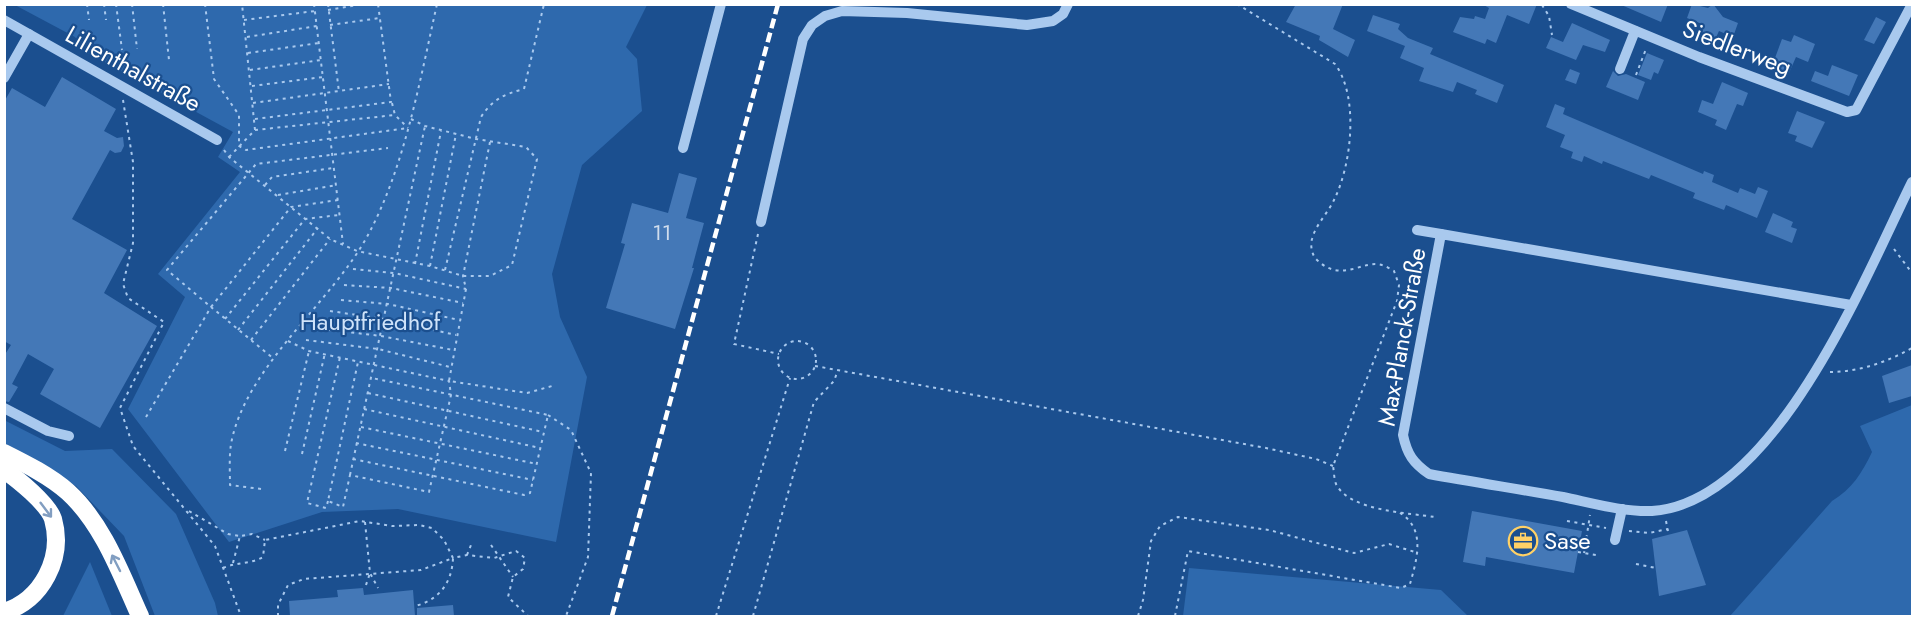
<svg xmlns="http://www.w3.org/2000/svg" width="1917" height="621" font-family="Jost,sans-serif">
<rect width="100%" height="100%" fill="#1b4f8f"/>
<g fill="#2e69ad">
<path d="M 15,5 L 647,5 L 626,47 L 637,59 L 642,111 L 582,165 L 552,274 L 560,317 L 587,377 L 556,542 L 398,509 L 322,512 L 229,542 L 128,409 L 185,297 L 158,274 L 240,172 L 218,157 L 233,132 L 86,52 L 75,37 Z"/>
<path d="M 1912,405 L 1912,616 L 1730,616 L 1832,501 C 1852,489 1862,473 1872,452 L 1860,426 Z"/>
<path d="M 4,420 L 65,451 L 112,449 L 176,514 L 215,603 L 218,616 L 155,616 L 124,536 L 76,486 L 5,446 Z"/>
<path d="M 90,562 L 112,616 L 63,616 Z"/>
<path d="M 1189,568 L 1441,590 L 1468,616 L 1183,616 Z"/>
</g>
<g fill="#4478b7">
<path d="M 1296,4 L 1343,4 L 1333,29 L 1355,40 L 1348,57 L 1319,40 L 1320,36 L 1286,22 Z"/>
<path d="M 1482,4 L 1537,4 L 1529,24 L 1507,15 L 1496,43 L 1487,39 L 1485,44 L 1453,32 L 1460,17 L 1474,19 L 1475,16 L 1485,19 L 1489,8 Z"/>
<path d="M 1619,4 L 1668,4 L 1661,22 Z"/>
<path d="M 1692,4 L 1708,8 L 1713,4 L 1723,17 L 1738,23 L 1733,37 L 1719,31 L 1713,44 L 1697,37 L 1702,24 L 1687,18 Z"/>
<path d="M 1373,15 L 1400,24 L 1398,29 L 1408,38 L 1433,48 L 1430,54 L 1504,85 L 1497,103 L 1475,94 L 1477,90 L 1457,82 L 1453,92 L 1419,81 L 1424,68 L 1400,58 L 1405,46 L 1367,31 Z"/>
<path d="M 1876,17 L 1886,22 L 1874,44 L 1864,40 Z"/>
<path d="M 1572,23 L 1610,40 L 1605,52 L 1583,45 L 1576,60 L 1546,48 L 1551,37 L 1563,42 Z"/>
<path d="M 1794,35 L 1815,44 L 1808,62 L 1796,57 L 1789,73 L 1772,66 L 1782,39 L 1791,42 Z"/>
<path d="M 1647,53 L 1664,60 L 1658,74 L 1654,72 L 1651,80 L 1638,75 Z"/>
<path d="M 1832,65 L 1858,75 L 1849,96 L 1811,81 L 1815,71 L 1828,76 Z"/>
<path d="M 1570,69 L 1580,73 L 1576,84 L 1565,80 Z"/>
<path d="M 1613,71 L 1618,76 L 1626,74 L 1645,82 L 1638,100 L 1606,87 Z"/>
<path d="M 62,77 L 116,109 L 104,131 L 117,138 L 123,137 L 124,146 L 121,152 L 115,153 L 110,150 L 72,219 L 127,250 L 104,293 L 157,326 L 100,428 L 40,394 L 54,369 L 28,354 L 12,384 L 18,387 L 9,402 L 4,401 L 4,356 L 11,345 L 4,341 L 4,102 L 12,88 L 45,107 Z"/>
<path d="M 1722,82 L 1748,93 L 1743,106 L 1737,104 L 1726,130 L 1715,125 L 1717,120 L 1698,112 L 1702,100 L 1713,104 Z"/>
<path d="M 1555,104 L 1565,108 L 1563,114 L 1703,174 L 1704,171 L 1714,175 L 1712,182 L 1738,193 L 1740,188 L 1755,194 L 1758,187 L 1768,191 L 1757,218 L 1726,205 L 1724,210 L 1693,198 L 1695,193 L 1651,175 L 1649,179 L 1603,161 L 1602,164 L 1584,156 L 1582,162 L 1571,158 L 1573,152 L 1560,147 L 1565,135 L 1546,127 Z"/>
<path d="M 1797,111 L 1825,122 L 1812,148 L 1795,141 L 1797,136 L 1788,133 Z"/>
<path d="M 679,173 L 697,178 L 686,218 L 704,223 L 692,268 L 694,268 L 675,329 L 606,308 L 625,244 L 621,243 L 632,203 L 668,213 Z"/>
<path d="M 1773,213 L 1793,222 L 1791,227 L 1797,229 L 1792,243 L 1765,232 Z"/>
<path d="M 1912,365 L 1912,396 L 1889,403 L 1882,376 Z"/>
<path d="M 1472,511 L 1582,531 L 1574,573 L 1486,557 L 1485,566 L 1463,562 Z"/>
<path d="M 1687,530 L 1706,585 L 1659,596 L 1652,539 Z"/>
<path d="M 363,588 L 364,595 L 413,590 L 415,616 L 290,616 L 289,601 L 338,597 L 337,590 Z"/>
<path d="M 453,605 L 454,616 L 417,616 L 417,608 Z"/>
</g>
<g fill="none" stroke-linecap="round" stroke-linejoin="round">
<g stroke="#a9c9ee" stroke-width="2" stroke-dasharray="3 4.5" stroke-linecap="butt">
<path d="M 76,4 L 76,5"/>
<path d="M 87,4 L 89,20"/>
<path d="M 104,4 L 106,20"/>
<path d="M 116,4 L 122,50"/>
<path d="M 132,4 L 137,49"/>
<path d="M 163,4 L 169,60"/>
<path d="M 205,4 L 214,79 L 239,115 L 239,146 L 246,150 L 408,128"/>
<path d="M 314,4 L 343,244"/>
<path d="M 328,4 L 339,92"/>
<path d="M 601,4 L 611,4"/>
<path d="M 1237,4 L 1335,64 C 1359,96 1352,164 1334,200 C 1328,213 1316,224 1312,239 C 1310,245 1312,256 1317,260 C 1342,284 1363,259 1382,265 C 1386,266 1390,269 1394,271 L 1399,285 L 1397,301 L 1333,466 C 1334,471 1334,479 1336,484 C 1349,511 1409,513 1435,517"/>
<path d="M 1542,5 L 1549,16 L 1552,35"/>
<path d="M 328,10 L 363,4"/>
<path d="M 244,20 L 315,11"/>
<path d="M 330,25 L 380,18"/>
<path d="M 247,37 L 317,26"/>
<path d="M 248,53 L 319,43"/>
<path d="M 250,70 L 321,60"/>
<path d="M 1636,75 L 1646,49"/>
<path d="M 252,86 L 323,77"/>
<path d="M 123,100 L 133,162 L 133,243 L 123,284 L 128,298 L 164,322 L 120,408 L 133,446 L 215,546 L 241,616"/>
<path d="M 253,103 L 389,84"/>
<path d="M 392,103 L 395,115 L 408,128"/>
<path d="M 255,119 L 391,102 L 378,4"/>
<path d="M 255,130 L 395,115"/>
<path d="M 490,142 L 463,276 L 466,289 L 449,381 L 527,393 L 552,386"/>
<path d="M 224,150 L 229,157 L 330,239 L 357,251 L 430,266 L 463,276 L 490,276 L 512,265 L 537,159 L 526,147 L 476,139 L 425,126 L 411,119"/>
<path d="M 229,157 L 255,130 L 242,4"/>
<path d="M 265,185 L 272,177 L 333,168"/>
<path d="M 278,195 L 337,185"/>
<path d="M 338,200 L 291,207 L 211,307 L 167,270 L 256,164 L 388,148"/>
<path d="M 758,234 L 734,344 L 779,354"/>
<path d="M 1894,249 L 1912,273"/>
<path d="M 415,264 L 441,131"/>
<path d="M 430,266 L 456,134"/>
<path d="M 353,269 L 394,273 L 466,289"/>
<path d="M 445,270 L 481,117 C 492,100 504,94 524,89 L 544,4"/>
<path d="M 344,285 L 391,288 L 463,303"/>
<path d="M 341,300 L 388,304 L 459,320"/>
<path d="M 330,311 L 384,319 L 456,335"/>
<path d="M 225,319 L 305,219 L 339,215"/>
<path d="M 314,328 L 381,336 L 453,350"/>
<path d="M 238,330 L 318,228"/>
<path d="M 251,340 L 330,239"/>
<path d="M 306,340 L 378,349 L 450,367"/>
<path d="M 288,341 L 309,351 L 449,381 L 451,395 L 429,492 L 350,475 L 343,507 L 328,501 L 358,362"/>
<circle cx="797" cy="360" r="19"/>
<path d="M 815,366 L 1266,448 L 1316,459 L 1333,466"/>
<path d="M 1830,372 C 1859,372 1887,362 1912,348"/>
<path d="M 368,393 L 543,432"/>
<path d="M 364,409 L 540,448"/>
<path d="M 548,415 L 571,430 L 591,473 L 588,557 L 566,616"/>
<path d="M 146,417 L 211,307 L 274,359"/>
<path d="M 361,427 L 537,464"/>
<path d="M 356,443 L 533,480"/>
<path d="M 285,451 L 309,351"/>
<path d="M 302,454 L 325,353"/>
<path d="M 353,459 L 524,495 L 530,493 L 548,415 L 372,378"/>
<path d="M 350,475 L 425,126"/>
<path d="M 261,489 L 230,485 C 230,472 229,457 231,444 C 245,367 332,302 368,235 C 405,166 420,80 437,4"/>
<path d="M 328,501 L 326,508 L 307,503 L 340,357"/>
<path d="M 189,511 L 228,534 L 240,536"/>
<path d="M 1567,521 L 1606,528"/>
<path d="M 1666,521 L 1668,531"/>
<path d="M 365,522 L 370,573 L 378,588"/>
<path d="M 1629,531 L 1649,533 L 1668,529"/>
<path d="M 491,545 L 513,577"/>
<path d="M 1578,552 L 1596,555"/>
<path d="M 1584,553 L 1590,515"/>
<path d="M 467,555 L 471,545"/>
<path d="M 233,563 L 240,536 L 252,534 L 265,540"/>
<path d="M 1636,564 L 1656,568"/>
<path d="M 223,568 C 237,562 251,564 263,557 L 265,540 L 360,521 L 392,526 L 419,525 L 432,528 L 444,540 L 453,558 L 467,555 L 494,558 L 516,551 L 525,558 L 523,569 L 513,577 L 508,597 L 528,616"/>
<path d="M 366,585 L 370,573"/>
<path d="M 278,616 L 278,605 L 288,585 L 304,579 L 421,570 L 453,558 C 452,583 439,600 415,606"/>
<path d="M 716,616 L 790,378"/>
<path d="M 753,616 L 814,402 L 834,381 L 838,370"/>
<path d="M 1138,616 L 1143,600 L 1151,541 L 1160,526 L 1178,517 L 1269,530 L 1354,553 L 1389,544 L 1418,553"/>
<path d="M 1175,616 L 1188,551 L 1401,588 L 1410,584 C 1417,559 1426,529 1400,513"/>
</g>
<g stroke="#a9c9ee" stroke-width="10">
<path d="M 1571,4 L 1699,57 L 1847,112 L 1856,110 L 1912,4"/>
<path d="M 4,20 L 217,140"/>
<path d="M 1620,69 L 1635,31"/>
<path d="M 4,78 L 29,34"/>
<path d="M 683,148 L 721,4"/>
<path d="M 761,222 L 803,39 L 812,25 L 825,16 L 842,11 L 907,13 L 1027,25 L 1053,21 L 1063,14 L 1068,4"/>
<path d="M 1417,230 L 1441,234"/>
<path d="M 1851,305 L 1441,234 L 1403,435 C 1407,454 1413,463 1429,474 C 1473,482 1518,489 1563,497 C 1592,503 1623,512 1652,511 C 1775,503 1865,277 1912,182"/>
<path d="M 4,408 L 48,431 L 69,436"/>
<path d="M 1615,540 L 1622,509"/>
</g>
<g stroke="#fff" stroke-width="18">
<path d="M 4,453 C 26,464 50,476 68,492 C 103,524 121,574 140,616"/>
<path d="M 4,470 C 18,479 48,504 53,519 C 64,558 42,600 4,612"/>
</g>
<path stroke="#fff" stroke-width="4.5" stroke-dasharray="10 4.5" stroke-linecap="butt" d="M 612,616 L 778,4"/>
</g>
<defs><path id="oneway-shaft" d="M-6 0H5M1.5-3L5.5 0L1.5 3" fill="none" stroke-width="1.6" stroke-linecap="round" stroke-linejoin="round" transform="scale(1.5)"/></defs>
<g stroke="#829ec1">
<use href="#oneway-shaft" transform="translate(46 510) rotate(53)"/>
<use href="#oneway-shaft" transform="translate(116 563) rotate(-117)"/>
</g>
<defs>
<g id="office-ring" transform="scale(1.5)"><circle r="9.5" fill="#1b4f8f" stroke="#ffd166" stroke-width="1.5"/><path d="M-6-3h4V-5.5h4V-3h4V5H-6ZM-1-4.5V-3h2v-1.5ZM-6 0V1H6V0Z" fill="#ffd166"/></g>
</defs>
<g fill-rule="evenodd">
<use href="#office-ring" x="1523" y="541"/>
</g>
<g text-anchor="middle" stroke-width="4.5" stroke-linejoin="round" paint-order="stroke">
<g font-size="21" fill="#d0dded">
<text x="662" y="240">11</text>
</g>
<g font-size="24" fill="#fff" stroke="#1b4f8f">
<text transform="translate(1737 48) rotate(21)" y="8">Siedlerweg</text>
<text transform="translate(133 69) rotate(29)" y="8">Lilienthalstraße</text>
<text transform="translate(1402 337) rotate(-80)" y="8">Max-Planck-Straße</text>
</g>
<g font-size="24" fill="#cfe3fa" stroke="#1b4f8f">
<text x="370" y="330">Hauptfriedhof</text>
</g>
<g font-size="24" fill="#fff" stroke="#1b4f8f" text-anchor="start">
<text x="1544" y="549">Sase</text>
</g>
</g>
<rect width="1917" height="621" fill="none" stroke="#ffffff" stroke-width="12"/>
</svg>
